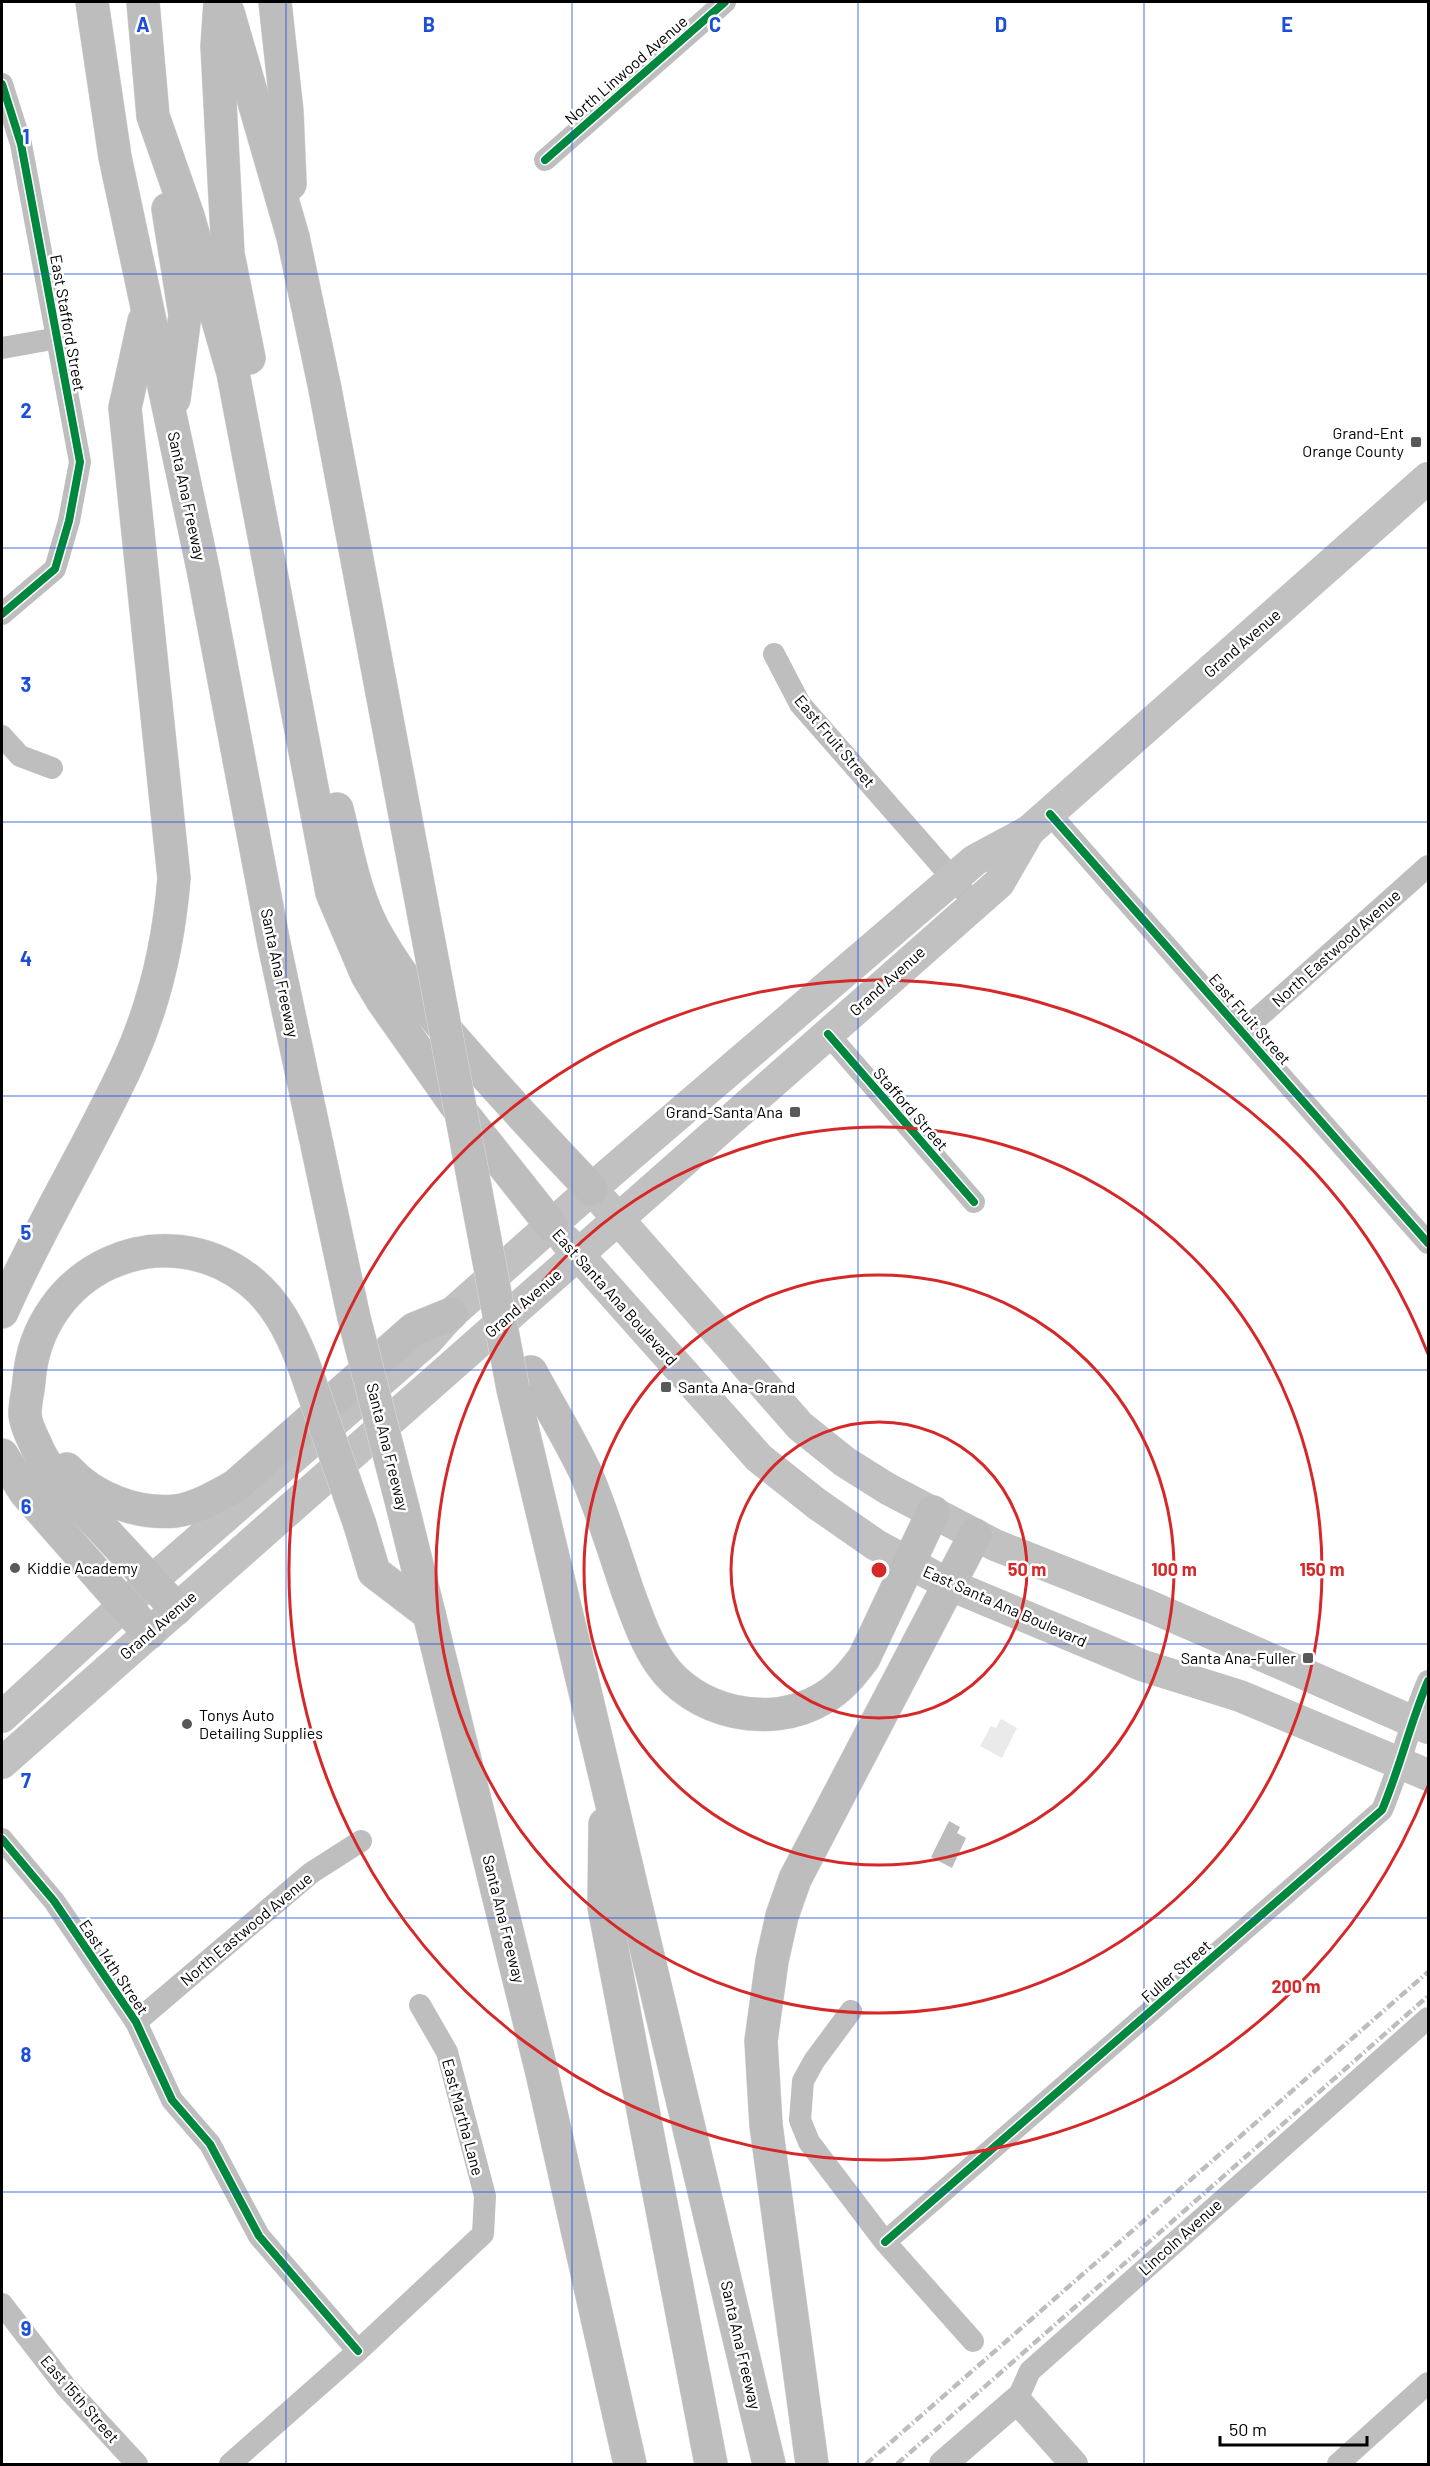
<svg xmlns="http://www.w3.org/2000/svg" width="1430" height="2466" font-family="Barlow,sans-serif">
<rect width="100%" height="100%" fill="#fff"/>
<path fill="#eaeaea" d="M 1001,1719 L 1017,1728 L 1002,1758 L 980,1746 L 991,1726 L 996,1728 Z"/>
<path fill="#bcbcbc" d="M 949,1821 L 960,1827 L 957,1833 L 966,1838 L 952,1868 L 931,1857 Z"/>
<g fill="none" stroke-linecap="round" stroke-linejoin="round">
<g stroke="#dbdbdb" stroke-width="34">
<g id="motorway">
<path d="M 92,2 L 115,157 L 203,569 L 274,944 L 354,1318"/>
<path d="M 143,2 L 153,116 L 188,216 L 233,373 L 332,893 L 367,975 L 382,1000 L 455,1104 L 551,1225"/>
<path d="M 220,2 L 217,46 L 228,254 L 249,358"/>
<path d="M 275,2 L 287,112 L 290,184"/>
<path d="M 228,12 L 293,237 L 325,389 L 399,783"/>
<path d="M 168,209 L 185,315 L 174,399"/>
<path d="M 337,809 C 348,853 355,899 379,939 C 405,984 439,1023 474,1062 C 512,1105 551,1147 591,1189"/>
<path d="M 2,1312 C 39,1227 89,1148 128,1063 C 154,1006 169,941 174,878 L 125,408 L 144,321"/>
<path d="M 531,1372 C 549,1406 571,1441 587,1476 C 603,1514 615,1554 628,1592 C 637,1616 645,1641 660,1663 C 694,1713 770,1730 822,1699 C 840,1689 853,1673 864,1658 L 933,1512"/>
<path d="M 513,1389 L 769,2464"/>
<path d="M 2,1455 L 25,1492 L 149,1633"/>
<path d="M 67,1469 C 93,1498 137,1515 176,1511 C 197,1508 217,1496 235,1486 L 414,1329 L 451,1314"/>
<path d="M 403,1508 L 542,2073 L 630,2464"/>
<path d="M 360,1525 L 374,1572 L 429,1614"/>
<path d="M 176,1609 C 151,1581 125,1553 99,1525 C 76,1501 47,1474 35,1443 C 31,1435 25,1422 25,1413 C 25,1403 28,1392 29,1381 C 37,1270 161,1211 250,1281 C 276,1302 290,1330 302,1360"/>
<path d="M 605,1824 L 604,1907 L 711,2464"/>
<path d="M 812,2464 L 766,2125 L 761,2041 L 772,1961 L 782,1916 L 795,1879 L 975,1535"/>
</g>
</g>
<g stroke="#bebebe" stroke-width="22">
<path d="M 2,84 L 21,144 L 80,462 L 69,521 L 55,569 L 2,614"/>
<path d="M 545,160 L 725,2"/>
<path d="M 2,348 L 58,338"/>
<path d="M 774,654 L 800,704 L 962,889"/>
<path d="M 2,736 L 20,756 L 52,768"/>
<path d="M 1050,814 L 1428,1243"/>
<path d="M 1243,1031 L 1428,866"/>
<path d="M 828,1034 L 974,1202"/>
<path d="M 2,1839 L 54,1901 L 136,2022 L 172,2100 L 210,2144 L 259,2236 L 358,2351"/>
<path d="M 851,2011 L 814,2061 L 803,2081 L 800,2120 L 809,2142 L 885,2242 L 973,2341"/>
<path d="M 136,2022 L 311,1873 L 361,1841"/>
<path d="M 885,2242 L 1382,1810 C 1400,1768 1410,1723 1428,1681"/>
<path d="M 2,2304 L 66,2387 L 137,2464"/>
<path d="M 1017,2400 L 1030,2371 L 1428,2018"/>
<path d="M 230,2464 L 358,2351 L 483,2234 L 485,2196 L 447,2052 L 420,2005"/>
<path d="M 1338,2464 L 1428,2383"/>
</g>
<path stroke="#bebebe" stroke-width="28" d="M 943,2464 L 1017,2400 L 1074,2464"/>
<g stroke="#c1c1c1" stroke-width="32">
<path d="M 604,1203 L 800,1426 L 845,1462 L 888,1489 L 995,1545 L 1149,1606 L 1428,1728"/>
<path d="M 565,1240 L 759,1458 L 817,1504 L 876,1545 L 950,1585 L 1144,1666 L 1240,1696 L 1428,1775"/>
<path d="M 2,1717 L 125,1604 L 428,1340 L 451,1314 L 611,1172 L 975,860 L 1029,831 L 1428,478"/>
<path d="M 2,1763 L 999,883 L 1029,831"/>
</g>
<use href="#motorway" stroke="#bdbdbd" stroke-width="33"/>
<g stroke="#bdbdbd" stroke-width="4.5" stroke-dasharray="9 3 1.5 3" stroke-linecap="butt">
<path d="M 866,2464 L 1428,1972"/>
<path d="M 897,2464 L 1428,1996"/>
</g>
<g stroke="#dbdbdb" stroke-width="34" stroke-linecap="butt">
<g id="motorway-bridge">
<path d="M 399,783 L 513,1389"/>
<path d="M 354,1318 L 403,1508"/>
<path d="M 302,1360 L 360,1525"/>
</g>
</g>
<use href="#motorway-bridge" stroke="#bdbdbd" stroke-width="33"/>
<g stroke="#fff" stroke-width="11">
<g id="cycleway">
<path d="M 2,84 L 21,144 L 80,462 L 69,521 L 55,569 L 2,614"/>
<path d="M 545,160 L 725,2"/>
<path d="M 1050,814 L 1428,1243"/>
<path d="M 828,1034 L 974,1202"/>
<path d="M 2,1839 L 54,1901 L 136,2022 L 172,2100 L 210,2144 L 259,2236 L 358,2351"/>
<path d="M 885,2242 L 1382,1810 C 1400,1768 1410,1723 1428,1681"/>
</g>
</g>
<use href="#cycleway" stroke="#00873e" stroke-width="8"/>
</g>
<path fill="none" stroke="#1d4ed8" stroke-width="1.5" stroke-opacity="0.55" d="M 286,2 L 286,2464M 572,2 L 572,2464M 858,2 L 858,2464M 1144,2 L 1144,2464M 2,274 L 1428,274M 2,548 L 1428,548M 2,822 L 1428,822M 2,1096 L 1428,1096M 2,1370 L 1428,1370M 2,1644 L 1428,1644M 2,1918 L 1428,1918M 2,2192 L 1428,2192"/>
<g fill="none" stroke="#d62828" stroke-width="3">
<circle cx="879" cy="1570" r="148"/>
<circle cx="879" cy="1570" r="295"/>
<circle cx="879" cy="1570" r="443"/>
<path d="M1428 1786A590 590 0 1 1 1428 1354"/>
</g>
<g fill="#595959" stroke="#fff" stroke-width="2">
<rect x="1410" y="436" width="12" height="12" rx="3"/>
<rect x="789" y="1106" width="12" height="12" rx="3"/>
<rect x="660" y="1381" width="12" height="12" rx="3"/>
<circle cx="15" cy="1568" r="6"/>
<rect x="1302" y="1652" width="12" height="12" rx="3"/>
<circle cx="187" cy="1724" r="6"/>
</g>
<g text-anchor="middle" stroke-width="5" stroke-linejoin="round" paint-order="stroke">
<g font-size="16" fill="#000" stroke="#fff">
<text transform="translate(626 70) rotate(-41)" y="6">North Linwood Avenue</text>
<text transform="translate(68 323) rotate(80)" y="6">East Stafford Street</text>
<text transform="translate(187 496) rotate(78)" y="6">Santa Ana Freeway</text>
<text transform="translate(1242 643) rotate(-41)" y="6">Grand Avenue</text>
<text transform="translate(835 741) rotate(50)" y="6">East Fruit Street</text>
<text transform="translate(1336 948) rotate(-42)" y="6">North Eastwood Avenue</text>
<text transform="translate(280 973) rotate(78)" y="6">Santa Ana Freeway</text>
<text transform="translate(887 981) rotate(-42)" y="6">Grand Avenue</text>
<text transform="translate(1250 1019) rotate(49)" y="6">East Fruit Street</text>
<text transform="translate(911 1109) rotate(49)" y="6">Stafford Street</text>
<text transform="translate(615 1297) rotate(48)" y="6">East Santa Ana Boulevard</text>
<text transform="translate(523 1303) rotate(-41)" y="6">Grand Avenue</text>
<text transform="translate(388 1447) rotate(76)" y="6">Santa Ana Freeway</text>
<text transform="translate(1005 1606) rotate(24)" y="6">East Santa Ana Boulevard</text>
<text transform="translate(158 1625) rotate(-41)" y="6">Grand Avenue</text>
<text transform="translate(504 1919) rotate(76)" y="6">Santa Ana Freeway</text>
<text transform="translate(246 1929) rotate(-40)" y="6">North Eastwood Avenue</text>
<text transform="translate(114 1967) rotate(56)" y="6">East 14th Street</text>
<text transform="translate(1176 1971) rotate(-41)" y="6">Fuller Street</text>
<text transform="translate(463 2117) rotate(75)" y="6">East Martha Lane</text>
<text transform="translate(1180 2237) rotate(-42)" y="6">Lincoln Avenue</text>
<text transform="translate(741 2345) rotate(77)" y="6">Santa Ana Freeway</text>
<text transform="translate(80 2399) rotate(49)" y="6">East 15th Street</text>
</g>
<g font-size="16" fill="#000" stroke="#fff" text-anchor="end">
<text x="1404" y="439">Grand-Ent<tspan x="1404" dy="18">Orange County</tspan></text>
<text x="783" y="1118">Grand-Santa Ana</text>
<text x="678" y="1393" text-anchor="start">Santa Ana-Grand</text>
<text x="27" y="1574" text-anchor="start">Kiddie Academy</text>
<text x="1296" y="1664">Santa Ana-Fuller</text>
<text x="199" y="1721" text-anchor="start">Tonys Auto<tspan x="199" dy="18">Detailing Supplies</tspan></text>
</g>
</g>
<g font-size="20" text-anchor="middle" font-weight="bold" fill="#1d4ed8" stroke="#fff" stroke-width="5" stroke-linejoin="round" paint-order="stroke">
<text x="143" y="32">A</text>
<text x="429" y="32">B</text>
<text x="715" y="32">C</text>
<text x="1001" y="32">D</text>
<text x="1287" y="32">E</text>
<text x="26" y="144">1</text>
<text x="26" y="418">2</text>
<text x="26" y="692">3</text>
<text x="26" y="966">4</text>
<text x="26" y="1240">5</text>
<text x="26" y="1514">6</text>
<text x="26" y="1788">7</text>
<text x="26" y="2062">8</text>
<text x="26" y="2336">9</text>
</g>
<circle cx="879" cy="1570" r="9" fill="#d62828" stroke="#fff" stroke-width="3"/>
<g font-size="18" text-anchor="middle" font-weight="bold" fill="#d62828" stroke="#fff" stroke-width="5" stroke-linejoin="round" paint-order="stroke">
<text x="1027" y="1576">50 m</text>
<text x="1174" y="1576">100 m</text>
<text x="1322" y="1576">150 m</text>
<text x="1296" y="1993">200 m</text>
</g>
<rect width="1430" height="2466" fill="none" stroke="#000000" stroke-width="6"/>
<path d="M1220 2436v9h147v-9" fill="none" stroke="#000000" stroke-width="3"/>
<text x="1229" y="2436" font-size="18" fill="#000000" stroke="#ffffff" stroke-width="4.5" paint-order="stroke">50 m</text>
</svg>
